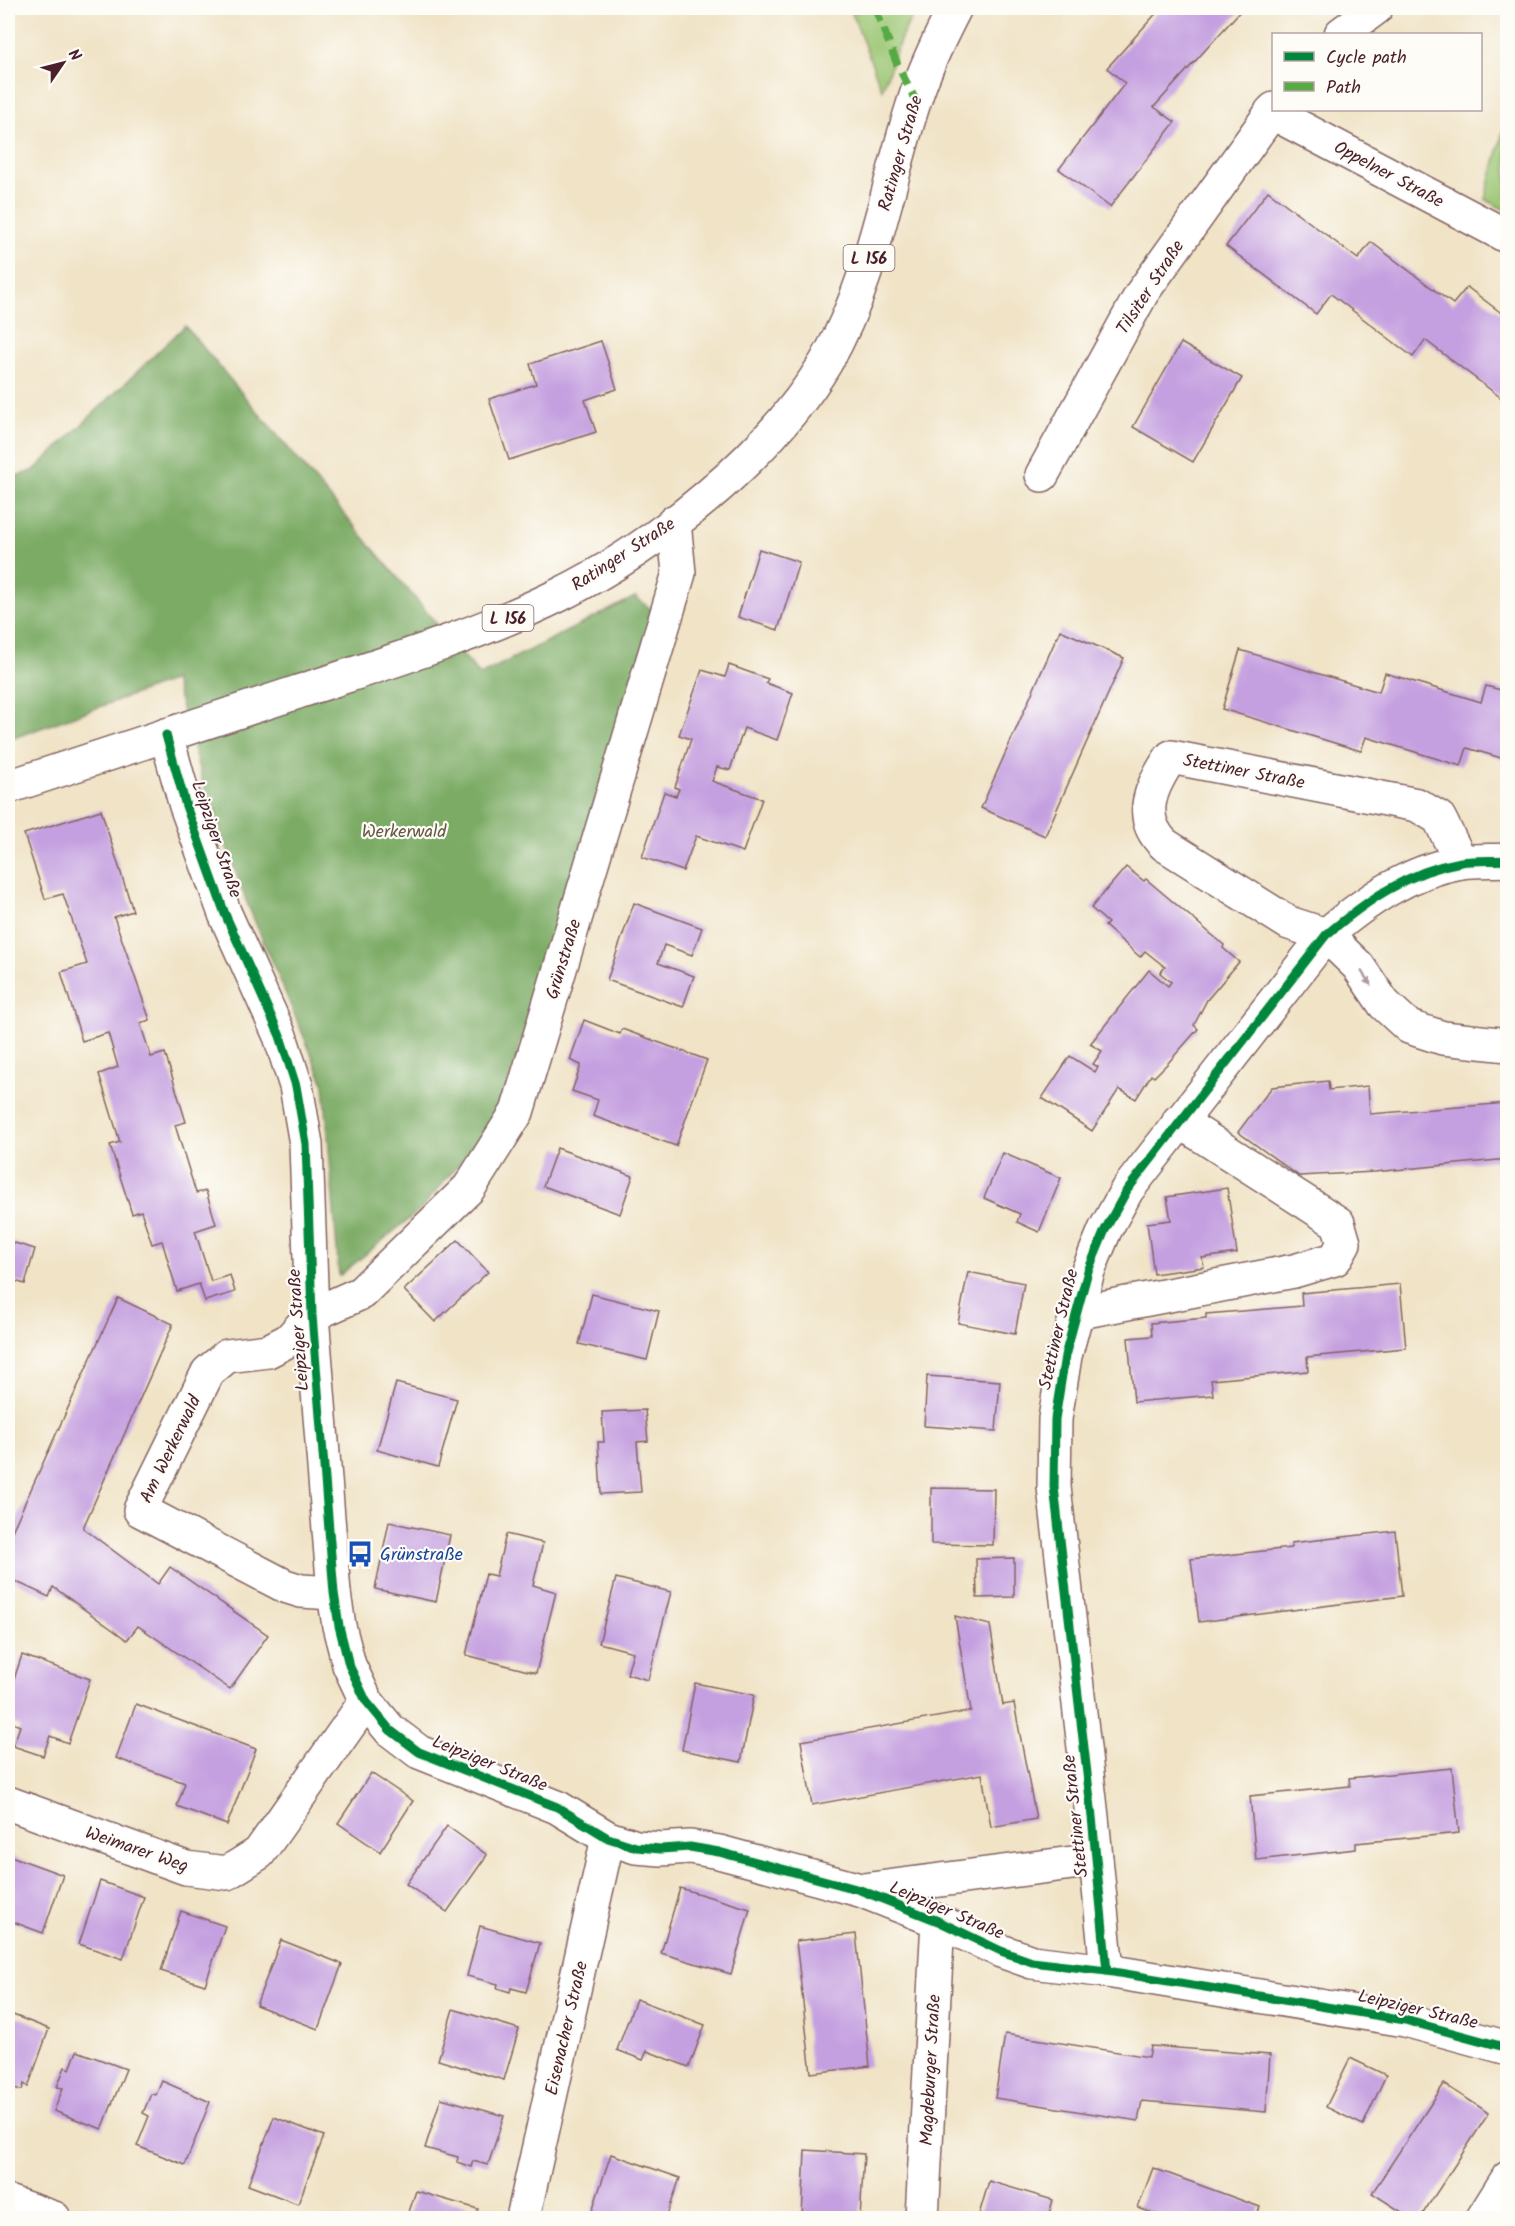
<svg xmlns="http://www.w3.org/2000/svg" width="1515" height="2226" font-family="Kalam,sans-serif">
<rect width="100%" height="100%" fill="#fdfcf7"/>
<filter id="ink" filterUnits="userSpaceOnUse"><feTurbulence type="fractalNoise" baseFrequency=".0167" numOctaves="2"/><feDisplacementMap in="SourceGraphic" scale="12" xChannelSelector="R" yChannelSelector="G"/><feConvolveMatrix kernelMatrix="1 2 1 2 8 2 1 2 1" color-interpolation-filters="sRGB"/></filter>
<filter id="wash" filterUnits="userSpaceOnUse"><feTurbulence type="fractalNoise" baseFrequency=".008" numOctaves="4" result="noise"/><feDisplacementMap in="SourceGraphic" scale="24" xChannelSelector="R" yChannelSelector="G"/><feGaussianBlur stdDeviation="1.35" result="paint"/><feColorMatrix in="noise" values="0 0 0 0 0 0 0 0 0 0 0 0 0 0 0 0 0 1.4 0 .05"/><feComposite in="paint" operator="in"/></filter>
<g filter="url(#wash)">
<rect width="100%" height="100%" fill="#f0e3c6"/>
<g fill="#9bc673" stroke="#72724f" stroke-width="1.5">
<path d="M 850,8 L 916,8 L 901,38 L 882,90 Z"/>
<path d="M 1507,117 L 1507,211 L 1485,199 Z"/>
</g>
<path fill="#7cab65" stroke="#636548" stroke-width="1.5" d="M 185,326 L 480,675 L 635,597 L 655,612 L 497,1119 L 421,1209 L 339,1276 L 324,1084 L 247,903 L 202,780 L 174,680 L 8,740 L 8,478 L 33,471 Z"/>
<g id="blocks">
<g fill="#c5a0e0">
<path d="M 1161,8 L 1243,8 L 1154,107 L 1175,122 L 1110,207 L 1059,169 L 1125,83 L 1107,68 Z"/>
<path d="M 1268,191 L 1358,259 L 1371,242 L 1453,304 L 1467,287 L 1508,318 L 1508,403 L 1425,340 L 1413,357 L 1331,294 L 1316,314 L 1226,246 Z"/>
<path d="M 601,341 L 617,389 L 585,400 L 596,432 L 509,460 L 489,399 L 536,384 L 530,364 Z"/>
<path d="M 1181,343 L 1242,378 L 1193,462 L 1133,427 Z"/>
<path d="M 759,549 L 799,562 L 778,630 L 738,617 Z"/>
<path d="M 1060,630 L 1124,658 L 1045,836 L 981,808 Z"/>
<path d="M 1240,650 L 1379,692 L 1385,673 L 1481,702 L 1486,686 L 1508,692 L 1508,760 L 1467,748 L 1461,766 L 1366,737 L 1361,751 L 1222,709 Z"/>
<path d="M 729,665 L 768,679 L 766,683 L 793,693 L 777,740 L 744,728 L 730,770 L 717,767 L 712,781 L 762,799 L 743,852 L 696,836 L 683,871 L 642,857 L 664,792 L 676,796 L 679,789 L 675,787 L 691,739 L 679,735 L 702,670 L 725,677 Z"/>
<path d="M 101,810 L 133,911 L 114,917 L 150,1020 L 140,1023 L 151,1057 L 165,1053 L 186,1122 L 175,1125 L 196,1193 L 206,1191 L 216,1224 L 195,1231 L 211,1281 L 230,1275 L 235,1292 L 205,1301 L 199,1284 L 177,1291 L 162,1241 L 152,1244 L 141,1211 L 132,1214 L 110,1145 L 120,1142 L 99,1074 L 118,1067 L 108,1033 L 82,1041 L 61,972 L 87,964 L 63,894 L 45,899 L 24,834 Z"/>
<path d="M 1126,867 L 1144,881 L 1146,879 L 1224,945 L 1223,948 L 1239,962 L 1207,1000 L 1194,1025 L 1198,1029 L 1168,1063 L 1154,1077 L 1151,1075 L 1136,1099 L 1119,1089 L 1092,1131 L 1042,1098 L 1070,1056 L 1095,1072 L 1098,1067 L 1093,1064 L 1102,1051 L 1090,1044 L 1149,970 L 1168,986 L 1171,982 L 1160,973 L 1165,967 L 1145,951 L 1140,957 L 1105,926 L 1108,923 L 1091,908 Z"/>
<path d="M 634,903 L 702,928 L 692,955 L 664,945 L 658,963 L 694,976 L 683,1007 L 607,980 Z"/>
<path d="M 584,1020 L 620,1034 L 622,1029 L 707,1060 L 676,1146 L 593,1116 L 598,1100 L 572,1091 L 581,1065 L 570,1060 Z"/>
<path d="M 1328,1081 L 1329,1090 L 1368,1086 L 1370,1114 L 1508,1103 L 1508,1159 L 1374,1172 L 1299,1176 L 1238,1132 L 1272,1087 Z"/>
<path d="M 557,1148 L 633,1176 L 620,1214 L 543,1186 Z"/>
<path d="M 1003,1153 L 1061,1178 L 1039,1232 L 1017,1222 L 1020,1214 L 984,1198 Z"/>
<path d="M 1227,1188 L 1237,1253 L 1202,1258 L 1204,1267 L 1154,1274 L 1147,1223 L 1171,1220 L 1167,1197 Z"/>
<path d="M 458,1240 L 488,1272 L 435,1322 L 404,1290 Z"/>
<path d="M 8,1241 L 35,1249 L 25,1284 L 8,1279 Z"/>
<path d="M 968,1272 L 1024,1283 L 1015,1334 L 958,1323 Z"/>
<path d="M 1400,1284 L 1406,1348 L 1307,1357 L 1308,1371 L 1211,1380 L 1213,1395 L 1134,1402 L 1128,1338 L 1152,1336 L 1151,1323 L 1206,1318 L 1206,1314 L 1302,1306 L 1301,1293 Z"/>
<path d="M 592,1294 L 659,1311 L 647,1360 L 579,1344 Z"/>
<path d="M 118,1298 L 173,1324 L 83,1528 L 158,1584 L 170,1567 L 268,1635 L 230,1689 L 138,1626 L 127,1640 L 53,1587 L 49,1597 L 8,1578 L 8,1540 Z"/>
<path d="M 927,1376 L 1000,1381 L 996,1431 L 924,1426 Z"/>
<path d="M 396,1383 L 457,1399 L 438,1467 L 377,1450 Z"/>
<path d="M 645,1410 L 648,1441 L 637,1442 L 641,1492 L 601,1494 L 598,1442 L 604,1442 L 602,1412 Z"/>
<path d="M 931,1488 L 994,1489 L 993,1545 L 931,1544 Z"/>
<path d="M 389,1522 L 450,1535 L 436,1602 L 375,1589 Z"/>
<path d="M 1395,1531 L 1402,1596 L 1199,1622 L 1191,1559 L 1291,1548 L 1291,1543 Z"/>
<path d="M 506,1534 L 543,1543 L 533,1585 L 556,1592 L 536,1673 L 466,1655 L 486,1574 L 496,1576 Z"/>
<path d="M 1014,1558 L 1014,1597 L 977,1598 L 976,1559 Z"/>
<path d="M 616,1578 L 671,1592 L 648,1680 L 627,1674 L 633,1652 L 599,1643 Z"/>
<path d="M 955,1616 L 990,1625 L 1003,1705 L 1014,1703 L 1036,1819 L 991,1827 L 982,1774 L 812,1805 L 801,1741 L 971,1711 Z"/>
<path d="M 22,1655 L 90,1679 L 68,1743 L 50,1736 L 43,1756 L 13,1746 L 20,1726 L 8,1721 L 8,1697 Z"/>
<path d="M 695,1683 L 754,1695 L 741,1762 L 682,1750 Z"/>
<path d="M 136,1704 L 256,1749 L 227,1825 L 177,1806 L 185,1783 L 116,1758 Z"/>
<path d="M 1452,1768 L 1459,1833 L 1356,1843 L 1356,1849 L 1256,1860 L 1250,1796 L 1350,1786 L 1349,1778 Z"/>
<path d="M 371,1773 L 413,1801 L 380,1852 L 338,1823 Z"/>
<path d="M 447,1826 L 487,1855 L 447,1912 L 406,1884 Z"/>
<path d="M 8,1855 L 63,1875 L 43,1933 L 8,1920 Z"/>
<path d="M 100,1881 L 144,1897 L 123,1959 L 79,1944 Z"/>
<path d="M 680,1888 L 750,1909 L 731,1974 L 661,1953 Z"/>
<path d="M 181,1911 L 225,1926 L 205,1985 L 161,1971 Z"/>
<path d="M 480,1926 L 540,1943 L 526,1992 L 511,1988 L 510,1992 L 497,1988 L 498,1984 L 467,1976 Z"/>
<path d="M 856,1934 L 870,2066 L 811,2073 L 796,1941 Z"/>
<path d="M 281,1940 L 342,1964 L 318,2029 L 256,2005 Z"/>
<path d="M 636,1999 L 705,2025 L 689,2067 L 647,2051 L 643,2060 L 617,2050 Z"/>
<path d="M 453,2009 L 519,2029 L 504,2080 L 438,2060 Z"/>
<path d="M 8,2013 L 49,2029 L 28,2087 L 24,2084 L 22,2090 L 8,2087 Z"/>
<path d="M 1005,2034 L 1149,2057 L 1151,2046 L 1270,2055 L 1266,2112 L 1142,2101 L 1138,2121 L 995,2098 Z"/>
<path d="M 77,2051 L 126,2069 L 102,2129 L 54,2111 L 63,2088 L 57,2087 L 65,2067 L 70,2069 Z"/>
<path d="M 1350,2058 L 1386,2075 L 1363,2125 L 1326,2107 Z"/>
<path d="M 162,2081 L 210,2102 L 185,2165 L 137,2146 L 149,2116 L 143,2113 L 151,2094 L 156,2095 Z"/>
<path d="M 1444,2084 L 1489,2113 L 1420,2218 L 1411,2218 L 1372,2193 Z"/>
<path d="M 441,2098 L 504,2116 L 488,2165 L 473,2161 L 471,2167 L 457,2162 L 458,2157 L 425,2148 Z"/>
<path d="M 274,2117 L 324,2136 L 298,2204 L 248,2185 Z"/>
<path d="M 805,2150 L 864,2154 L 860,2218 L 802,2218 Z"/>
<path d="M 611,2154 L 680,2178 L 666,2218 L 605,2218 L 591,2214 Z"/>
<path d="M 1153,2168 L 1260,2207 L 1256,2218 L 1167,2218 L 1138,2208 Z"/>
<path d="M 989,2181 L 1053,2200 L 1048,2218 L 978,2218 Z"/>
<path d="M 416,2191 L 478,2209 L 475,2218 L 407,2218 Z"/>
</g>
</g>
</g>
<g filter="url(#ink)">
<use href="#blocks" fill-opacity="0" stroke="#846461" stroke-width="1.5"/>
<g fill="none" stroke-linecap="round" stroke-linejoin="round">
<g stroke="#846461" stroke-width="36">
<g id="minor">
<path d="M 1341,34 L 1376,8"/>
<path d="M 1271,112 L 1508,237"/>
<path d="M 1042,475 L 1142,293 L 1274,109"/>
<path d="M 166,735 L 186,806 L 225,914 L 280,1036 L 296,1086 L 306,1144 L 312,1315 L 334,1593 L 339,1626 L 349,1665 L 366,1701 L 390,1730 L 419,1752 L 557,1807 L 608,1838 L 636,1847 L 661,1849 L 690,1847 L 719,1852 L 860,1890 L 938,1921 L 1001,1951 L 1032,1962 L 1107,1971 L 1405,2020 L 1508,2048"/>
<path d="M 1461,862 L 1439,818 L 1417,805 L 1171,757 C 1152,785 1135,817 1165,845 L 1289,923 L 1326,935 L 1358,966 L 1384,1004 L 1409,1027 L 1443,1038 L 1508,1045"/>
<path d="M 1075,1313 L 1294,1271 L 1335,1259 L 1344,1243 L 1338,1223 L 1179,1121"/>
<path d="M 334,1593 L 301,1591 L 285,1586 L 140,1510 L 208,1372 L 227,1356 L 268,1351 L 289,1340 L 312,1315 L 361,1293 L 469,1188 L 517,1112 L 679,573 L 674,522"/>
<path d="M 8,1803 L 186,1868 L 227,1873 L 259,1853 L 366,1701"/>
<path d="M 863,1890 L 1096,1860"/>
<path d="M 1107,1971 L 1092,1817 L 1054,1487 L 1055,1419 L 1065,1356 L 1088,1271 L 1105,1230 L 1127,1190 L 1326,935 C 1365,902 1408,871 1461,862 C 1476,860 1492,861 1508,860"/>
<path d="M 8,2202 L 54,2218"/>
<path d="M 523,2218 L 608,1838"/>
<path d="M 922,2218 L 938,1921"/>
<path d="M 1483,2218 L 1508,2178"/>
</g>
</g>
<g stroke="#846461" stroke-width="36">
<path id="major" d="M 8,787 C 104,756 201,724 298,692 C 385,663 476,636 559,595 C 656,547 770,456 826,362 C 873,281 886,186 915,99 C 925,67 940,37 955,8"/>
</g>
<use href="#minor" stroke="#fff" stroke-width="33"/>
<use href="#major" stroke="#fff" stroke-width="33"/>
<g stroke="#57aa44" stroke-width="8" stroke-dasharray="15 8" stroke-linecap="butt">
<path d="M 875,8 L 898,66 L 915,99"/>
<path d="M 8,776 L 12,786"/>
</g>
<g stroke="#fdfcf7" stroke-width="13">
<g id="cycleway">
<path d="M 166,735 L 186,806 L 225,914 L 280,1036 L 296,1086 L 306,1144 L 312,1315 L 334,1593 L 339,1626 L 349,1665 L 366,1701 L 390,1730 L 419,1752 L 557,1807 L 608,1838 L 636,1847 L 661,1849 L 690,1847 L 719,1852 L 860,1890 L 938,1921 L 1001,1951 L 1032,1962 L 1107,1971 L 1405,2020 L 1508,2048"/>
<path d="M 1107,1971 L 1092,1817 L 1054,1487 L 1055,1419 L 1065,1356 L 1088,1271 L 1105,1230 L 1127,1190 L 1326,935 C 1365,902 1408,871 1461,862 C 1476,860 1492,861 1508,860"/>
</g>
</g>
<use href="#cycleway" stroke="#00873e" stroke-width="9"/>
</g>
<defs><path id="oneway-solid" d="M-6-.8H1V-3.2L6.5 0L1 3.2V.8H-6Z" transform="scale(1.5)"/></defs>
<use fill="#ae9aa0" href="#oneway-solid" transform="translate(1366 978) rotate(56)"/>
</g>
<defs>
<g id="bus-bare" transform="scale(2.07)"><path d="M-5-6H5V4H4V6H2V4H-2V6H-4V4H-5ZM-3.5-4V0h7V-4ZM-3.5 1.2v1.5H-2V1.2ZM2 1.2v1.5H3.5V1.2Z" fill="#1a4fb4" stroke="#fdfcf7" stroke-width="2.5" paint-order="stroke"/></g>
</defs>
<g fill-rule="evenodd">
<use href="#bus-bare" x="360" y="1554"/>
</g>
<g text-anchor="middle" stroke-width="4.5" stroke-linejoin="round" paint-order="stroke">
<g fill="#fdfcf7" stroke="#806168" stroke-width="1.5">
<rect x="843.5" y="245" width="51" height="26" rx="4.5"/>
<rect x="482.5" y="605" width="51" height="26" rx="4.5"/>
</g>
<g font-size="16" font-weight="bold" fill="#4a1f2b">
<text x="869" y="264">L 156</text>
<text x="508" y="624">L 156</text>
</g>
<g font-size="18" fill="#4a1f2b" stroke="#fdfcf7">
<text transform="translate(900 153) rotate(-74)" y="6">Ratinger Straße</text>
<text transform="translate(1389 174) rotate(28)" y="6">Oppelner Straße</text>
<text transform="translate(1150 287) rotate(-57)" y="6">Tilsiter Straße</text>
<text transform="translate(623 554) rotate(-33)" y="6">Ratinger Straße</text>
<text transform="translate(1244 771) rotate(11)" y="6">Stettiner Straße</text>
<text transform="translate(217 839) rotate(71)" y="6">Leipziger Straße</text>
<text transform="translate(563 959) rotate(-73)" y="6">Grünstraße</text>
<text transform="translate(1058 1329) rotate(-77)" y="6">Stettiner Straße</text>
<text transform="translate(298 1330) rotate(-94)" y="6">Leipziger Straße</text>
<text transform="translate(170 1449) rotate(-64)" y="6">Am Werkerwald</text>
<text transform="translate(490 1763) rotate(22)" y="6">Leipziger Straße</text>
<text transform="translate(1075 1816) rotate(-96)" y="6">Stettiner Straße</text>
<text transform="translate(137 1849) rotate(19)" y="6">Weimarer Weg</text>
<text transform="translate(947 1910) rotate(23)" y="6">Leipziger Straße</text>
<text transform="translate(1418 2009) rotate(13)" y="6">Leipziger Straße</text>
<text transform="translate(566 2028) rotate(-77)" y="6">Eisenacher Straße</text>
<text transform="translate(930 2070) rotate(-87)" y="6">Magdeburger Straße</text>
</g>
<g font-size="18" fill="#665944" stroke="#fdfcf7">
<text x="404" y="837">Werkerwald</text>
</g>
<g font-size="18" fill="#164399" stroke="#fdfcf7" text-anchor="start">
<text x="380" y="1560">Grünstraße</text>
</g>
</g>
<rect width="1515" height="2226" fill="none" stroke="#fdfcf7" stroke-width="30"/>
<rect x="1272" y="33" width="210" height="78" fill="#fdfcf7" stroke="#b5a4a5" stroke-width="1.5"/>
<rect x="1284" y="52" width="30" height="9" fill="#00873e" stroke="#b5a4a5" stroke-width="1.5"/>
<text x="1326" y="63" font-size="18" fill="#4a1f2b">Cycle path</text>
<rect x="1284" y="82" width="30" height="9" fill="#57aa44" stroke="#b5a4a5" stroke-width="1.5"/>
<text x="1326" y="93" font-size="18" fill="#4a1f2b">Path</text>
<g transform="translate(63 63) rotate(55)" stroke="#fdfcf7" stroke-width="4.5" paint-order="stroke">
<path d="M0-4.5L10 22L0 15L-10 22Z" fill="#4a1f2b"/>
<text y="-9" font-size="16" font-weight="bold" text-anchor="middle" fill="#4a1f2b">N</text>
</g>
</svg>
